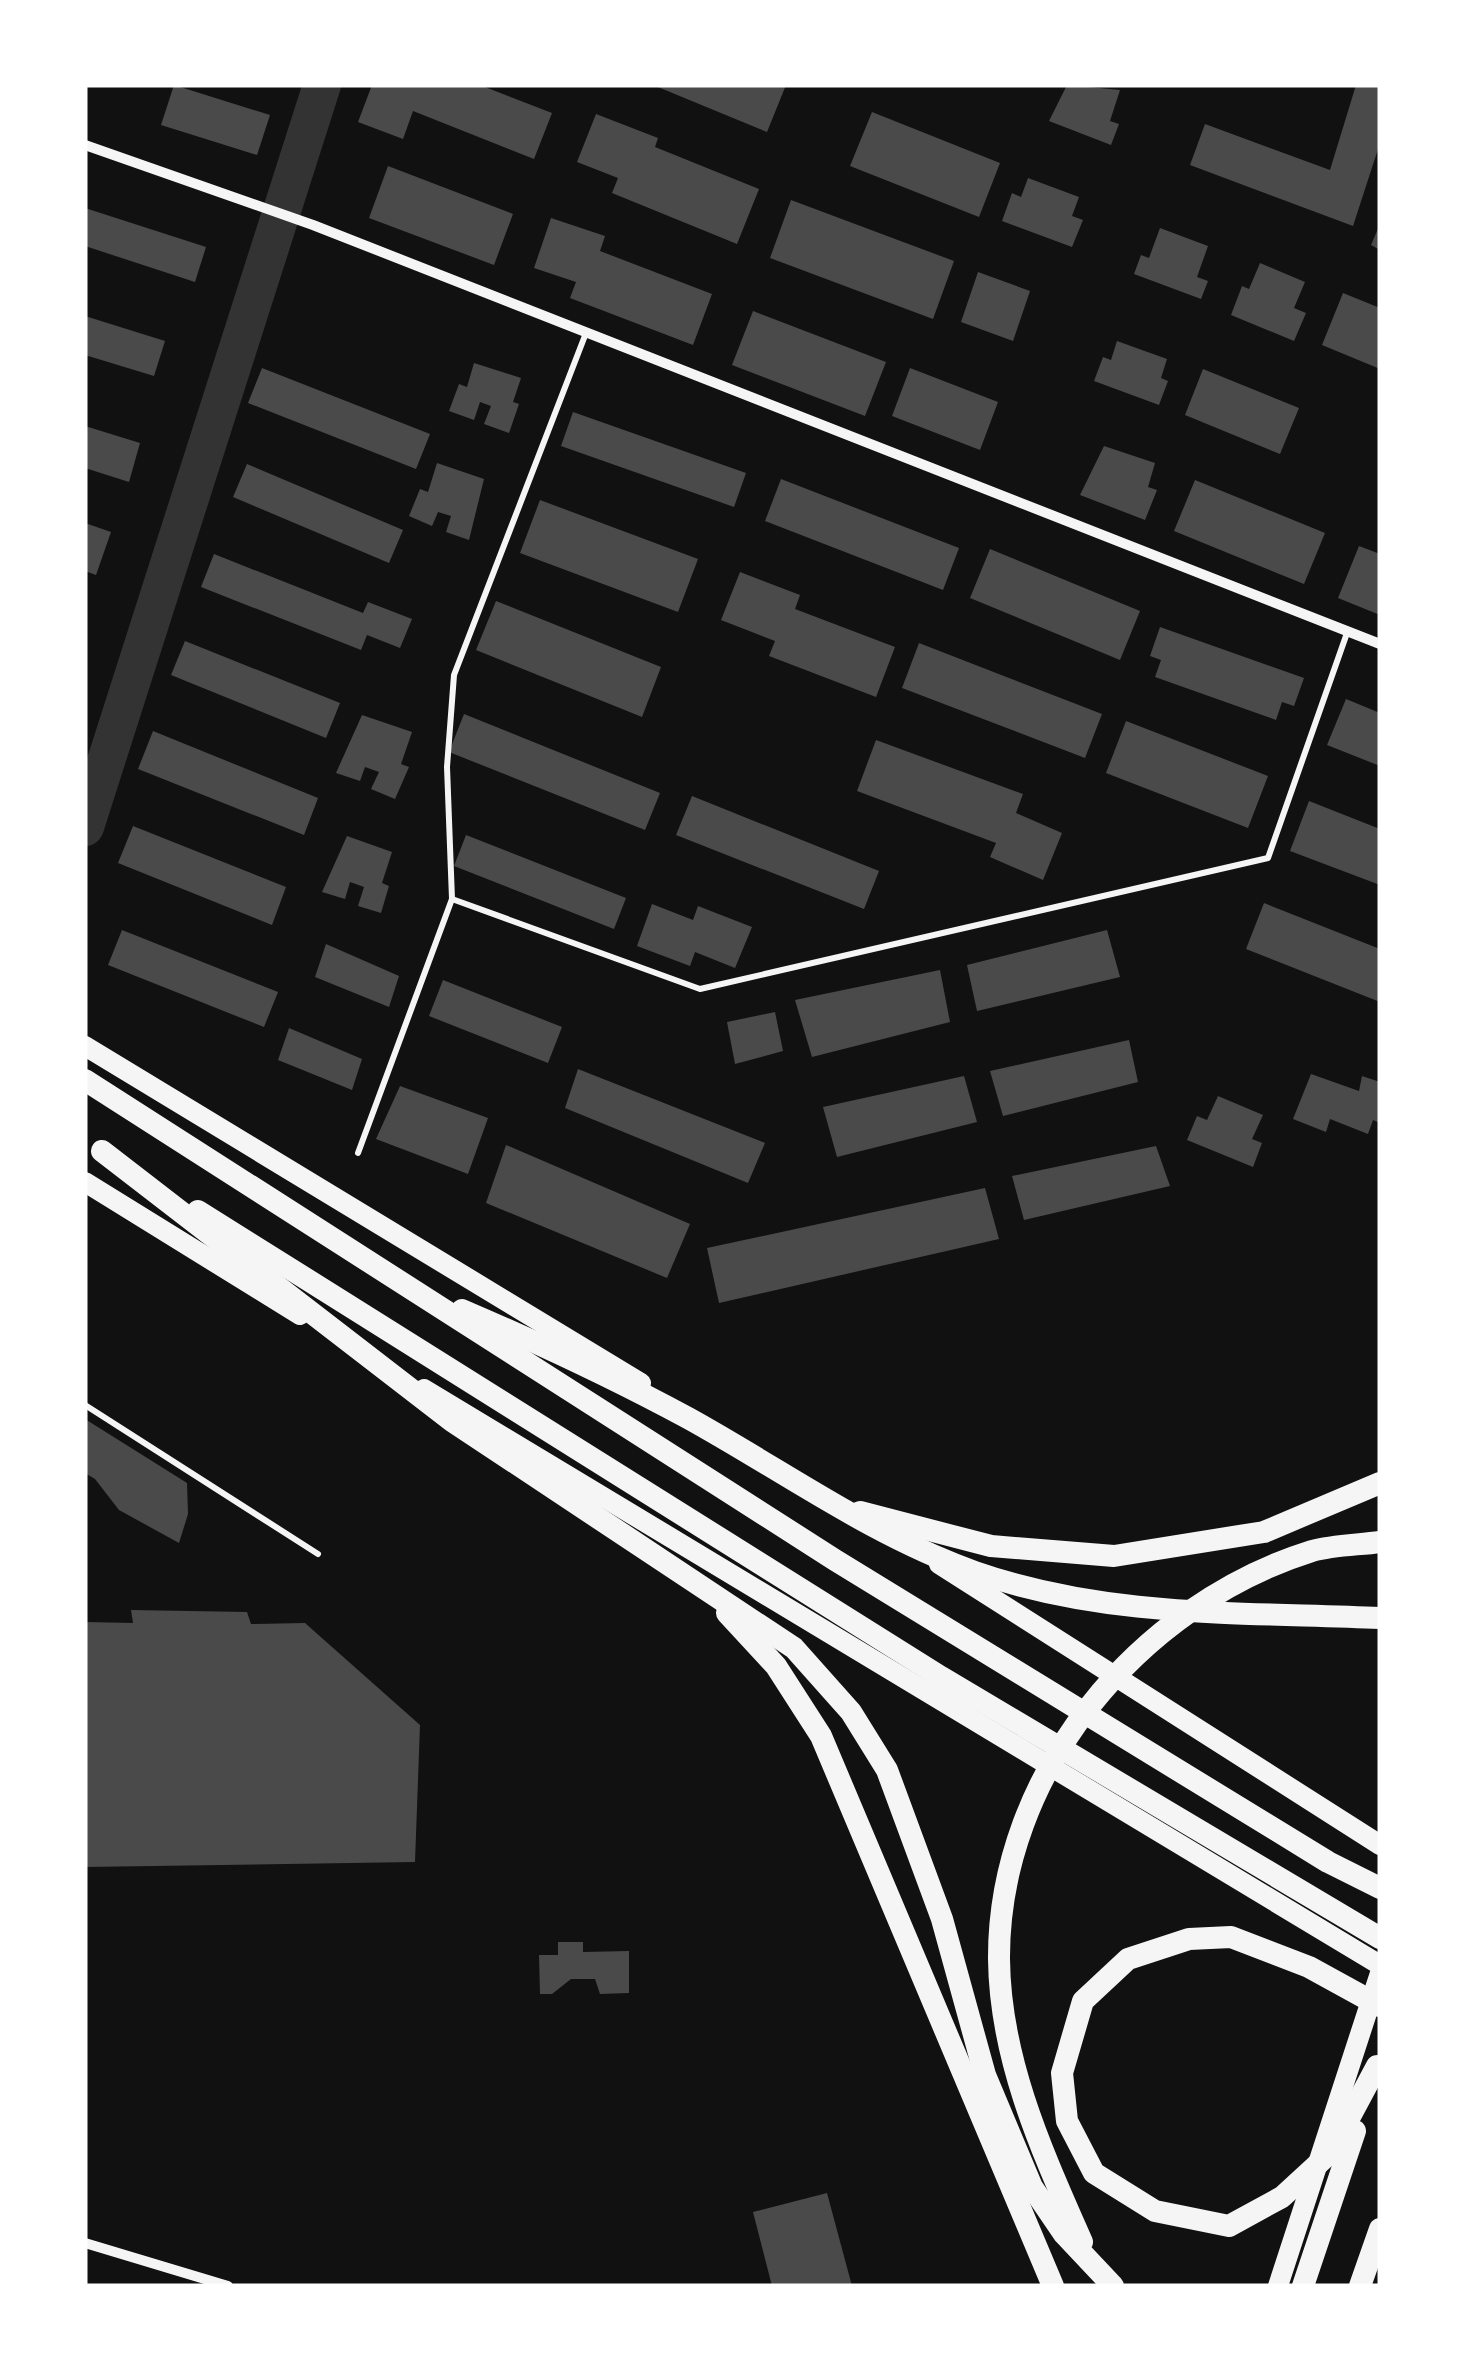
<svg xmlns="http://www.w3.org/2000/svg" width="1465" height="2371" font-family="'Varela Round',sans-serif">
<rect width="100%" height="100%" fill="#111"/>
<g fill="none" stroke-linecap="round" stroke-linejoin="round">
<path stroke="#333" stroke-width="38" d="M 85,827 L 322,85"/>
</g>
<g fill="#4a4a4a">
<path d="M 174,85 L 270,115 L 257,155 L 161,125 Z"/>
<path d="M 372,85 L 480,85 L 552,113 L 534,159 L 413,111 L 403,139 L 358,122 Z"/>
<path d="M 653,85 L 786,85 L 767,132 Z"/>
<path d="M 1067,85 L 1120,90 L 1110,121 L 1119,124 L 1111,145 L 1049,121 Z"/>
<path d="M 1356,85 L 1380,85 L 1380,143 L 1353,226 L 1190,165 L 1205,124 L 1330,170 Z"/>
<path d="M 872,112 L 1000,163 L 979,217 L 850,166 Z"/>
<path d="M 596,114 L 658,138 L 655,147 L 759,189 L 737,244 L 612,193 L 618,178 L 577,162 Z"/>
<path d="M 388,166 L 513,214 L 494,265 L 369,218 Z"/>
<path d="M 1028,178 L 1079,197 L 1072,216 L 1083,220 L 1072,247 L 1002,221 L 1012,193 L 1021,197 Z"/>
<path d="M 791,200 L 954,261 L 933,319 L 770,258 Z"/>
<path d="M 85,208 L 206,247 L 195,282 L 85,246 Z"/>
<path d="M 551,218 L 605,236 L 600,251 L 712,294 L 693,345 L 570,298 L 576,282 L 534,268 Z"/>
<path d="M 1380,224 L 1380,250 L 1371,245 Z"/>
<path d="M 1160,228 L 1208,246 L 1197,277 L 1208,281 L 1201,299 L 1134,274 L 1141,255 L 1149,258 Z"/>
<path d="M 1260,263 L 1305,282 L 1294,308 L 1306,313 L 1294,341 L 1231,315 L 1242,286 L 1249,289 Z"/>
<path d="M 978,272 L 1030,291 L 1013,341 L 961,322 Z"/>
<path d="M 1343,293 L 1380,308 L 1380,369 L 1322,345 Z"/>
<path d="M 753,311 L 886,362 L 865,416 L 732,365 Z"/>
<path d="M 85,316 L 165,341 L 154,376 L 85,355 Z"/>
<path d="M 1117,341 L 1167,359 L 1161,378 L 1168,381 L 1159,405 L 1094,381 L 1103,357 L 1111,360 Z"/>
<path d="M 474,363 L 521,378 L 513,402 L 519,404 L 509,433 L 484,424 L 491,406 L 480,402 L 474,420 L 449,411 L 459,384 L 467,387 Z"/>
<path d="M 262,368 L 430,434 L 416,469 L 248,403 Z"/>
<path d="M 910,368 L 998,402 L 980,450 L 892,416 Z"/>
<path d="M 1203,369 L 1299,408 L 1280,454 L 1185,415 Z"/>
<path d="M 573,412 L 746,473 L 734,507 L 561,446 Z"/>
<path d="M 85,426 L 140,443 L 129,482 L 85,468 Z"/>
<path d="M 1104,446 L 1155,463 L 1148,487 L 1157,490 L 1145,520 L 1080,495 Z"/>
<path d="M 437,463 L 484,479 L 469,540 L 446,532 L 451,516 L 438,512 L 432,526 L 409,516 L 420,489 L 428,492 Z"/>
<path d="M 247,464 L 403,530 L 389,563 L 233,497 Z"/>
<path d="M 781,479 L 959,548 L 943,590 L 765,521 Z"/>
<path d="M 1195,480 L 1325,533 L 1304,584 L 1174,531 Z"/>
<path d="M 540,500 L 698,559 L 678,612 L 520,553 Z"/>
<path d="M 85,523 L 111,532 L 96,575 L 85,571 Z"/>
<path d="M 1359,546 L 1380,554 L 1380,615 L 1338,598 Z"/>
<path d="M 990,549 L 1140,611 L 1120,660 L 970,598 Z"/>
<path d="M 214,554 L 363,613 L 368,602 L 412,619 L 400,648 L 367,635 L 361,650 L 201,587 Z"/>
<path d="M 740,572 L 800,595 L 795,609 L 895,647 L 876,697 L 769,656 L 775,641 L 721,620 Z"/>
<path d="M 496,601 L 661,667 L 642,717 L 476,650 Z"/>
<path d="M 1160,627 L 1304,678 L 1294,706 L 1282,702 L 1276,720 L 1155,677 L 1161,660 L 1150,656 Z"/>
<path d="M 185,641 L 340,703 L 326,738 L 171,675 Z"/>
<path d="M 919,643 L 1102,714 L 1085,758 L 902,688 Z"/>
<path d="M 1346,699 L 1380,713 L 1380,766 L 1327,745 Z"/>
<path d="M 464,714 L 660,793 L 645,830 L 449,752 Z"/>
<path d="M 362,715 L 412,732 L 401,764 L 409,767 L 395,799 L 371,789 L 379,772 L 365,767 L 360,781 L 336,773 Z"/>
<path d="M 1126,721 L 1268,776 L 1248,828 L 1106,773 Z"/>
<path d="M 153,731 L 318,798 L 304,835 L 138,769 Z"/>
<path d="M 876,740 L 1023,794 L 1016,813 L 1062,833 L 1043,880 L 990,857 L 996,843 L 857,791 Z"/>
<path d="M 692,796 L 879,871 L 864,909 L 676,835 Z"/>
<path d="M 1309,801 L 1380,829 L 1380,885 L 1290,851 Z"/>
<path d="M 133,826 L 286,887 L 272,925 L 118,863 Z"/>
<path d="M 466,835 L 626,898 L 614,929 L 454,866 Z"/>
<path d="M 347,836 L 392,852 L 382,883 L 389,886 L 381,913 L 358,906 L 364,887 L 350,882 L 345,899 L 322,892 Z"/>
<path d="M 1264,903 L 1380,949 L 1380,1002 L 1246,949 Z"/>
<path d="M 652,904 L 693,920 L 698,906 L 752,927 L 735,968 L 695,952 L 690,966 L 637,946 Z"/>
<path d="M 122,930 L 278,992 L 264,1027 L 108,965 Z"/>
<path d="M 1107,930 L 1120,977 L 977,1011 L 967,965 Z"/>
<path d="M 326,944 L 399,976 L 389,1007 L 315,977 Z"/>
<path d="M 940,970 L 950,1022 L 812,1057 L 795,1000 Z"/>
<path d="M 443,980 L 562,1027 L 548,1063 L 429,1016 Z"/>
<path d="M 775,1012 L 783,1051 L 735,1064 L 727,1022 Z"/>
<path d="M 289,1028 L 362,1059 L 352,1090 L 278,1060 Z"/>
<path d="M 1129,1040 L 1138,1082 L 1003,1116 L 990,1071 Z"/>
<path d="M 578,1069 L 765,1143 L 748,1183 L 565,1108 Z"/>
<path d="M 1311,1074 L 1359,1091 L 1362,1076 L 1380,1082 L 1380,1123 L 1373,1120 L 1368,1134 L 1330,1119 L 1326,1132 L 1293,1119 Z"/>
<path d="M 964,1076 L 977,1122 L 837,1157 L 823,1107 Z"/>
<path d="M 400,1086 L 488,1118 L 468,1174 L 376,1139 Z"/>
<path d="M 1218,1096 L 1263,1115 L 1252,1139 L 1262,1143 L 1253,1167 L 1187,1140 L 1197,1116 L 1207,1120 Z"/>
<path d="M 506,1145 L 690,1224 L 667,1278 L 486,1203 Z"/>
<path d="M 1156,1146 L 1170,1186 L 1024,1220 L 1012,1176 Z"/>
<path d="M 985,1188 L 999,1239 L 719,1303 L 707,1248 Z"/>
<path d="M 85,1419 L 187,1483 L 188,1514 L 179,1543 L 119,1510 L 95,1479 L 85,1473 Z"/>
<path d="M 131,1610 L 247,1612 L 251,1624 L 305,1623 L 420,1725 L 415,1862 L 85,1867 L 85,1622 L 133,1623 Z"/>
<path d="M 558,1942 L 583,1942 L 583,1952 L 629,1951 L 629,1993 L 600,1994 L 595,1979 L 571,1979 L 552,1994 L 540,1994 L 539,1955 L 558,1955 Z"/>
<path d="M 827,2193 L 852,2286 L 772,2286 L 753,2212 Z"/>
</g>
<g fill="none" stroke-linecap="round" stroke-linejoin="round">
<g stroke="#f5f5f5" stroke-width="6">
<path d="M 452,899 L 700,989 L 1268,858 L 1347,633"/>
<path d="M 358,1153 L 452,899 L 447,767 L 454,675 L 586,333"/>
<path d="M 85,1405 L 318,1554"/>
</g>
<g stroke="#f5f5f5" stroke-width="10">
<path d="M 85,145 L 313,225 L 1380,644"/>
<path d="M 85,2243 L 228,2286"/>
</g>
<g stroke="#f5f5f5" stroke-width="20">
<path d="M 85,1046 L 641,1383"/>
<path d="M 85,1182 L 300,1315"/>
<path d="M 424,1389 L 1380,1965"/>
<path d="M 939,1564 L 1380,1845"/>
<path d="M 1278,2286 L 1380,1973"/>
</g>
<g stroke="#f5f5f5" stroke-width="22">
<path d="M 85,1080 L 835,1560 L 1328,1862 L 1380,1888"/>
<path d="M 102,1151 L 452,1421 L 794,1648 L 851,1712 L 887,1770 L 942,1919 L 985,2075 L 1032,2187 L 1064,2234 L 1113,2286"/>
<path d="M 198,1211 L 941,1677 L 1380,1938"/>
<path d="M 462,1310 C 539,1343 614,1378 688,1418 C 784,1471 871,1535 975,1572 C 1107,1618 1243,1612 1380,1618"/>
<path d="M 860,1512 L 991,1546 L 1114,1556 L 1264,1532 L 1380,1483"/>
<path d="M 727,1613 L 776,1666 L 821,1736 L 1053,2286"/>
<path d="M 1377,2066 L 1331,2152 L 1282,2197 L 1229,2226 L 1155,2211 L 1094,2173 L 1067,2121 L 1062,2073 L 1083,2001 L 1128,1959 L 1189,1939 L 1231,1937 L 1309,1967 L 1380,2006"/>
<path d="M 1082,2242 C 1042,2151 1000,2060 999,1959 C 998,1773 1139,1605 1312,1551 C 1333,1545 1358,1545 1380,1542"/>
<path d="M 1303,2286 L 1355,2131"/>
<path d="M 1360,2286 L 1380,2229"/>
</g>
</g>
<rect width="1465" height="2371" fill="none" stroke="#ffffff" stroke-width="175"/>
</svg>
